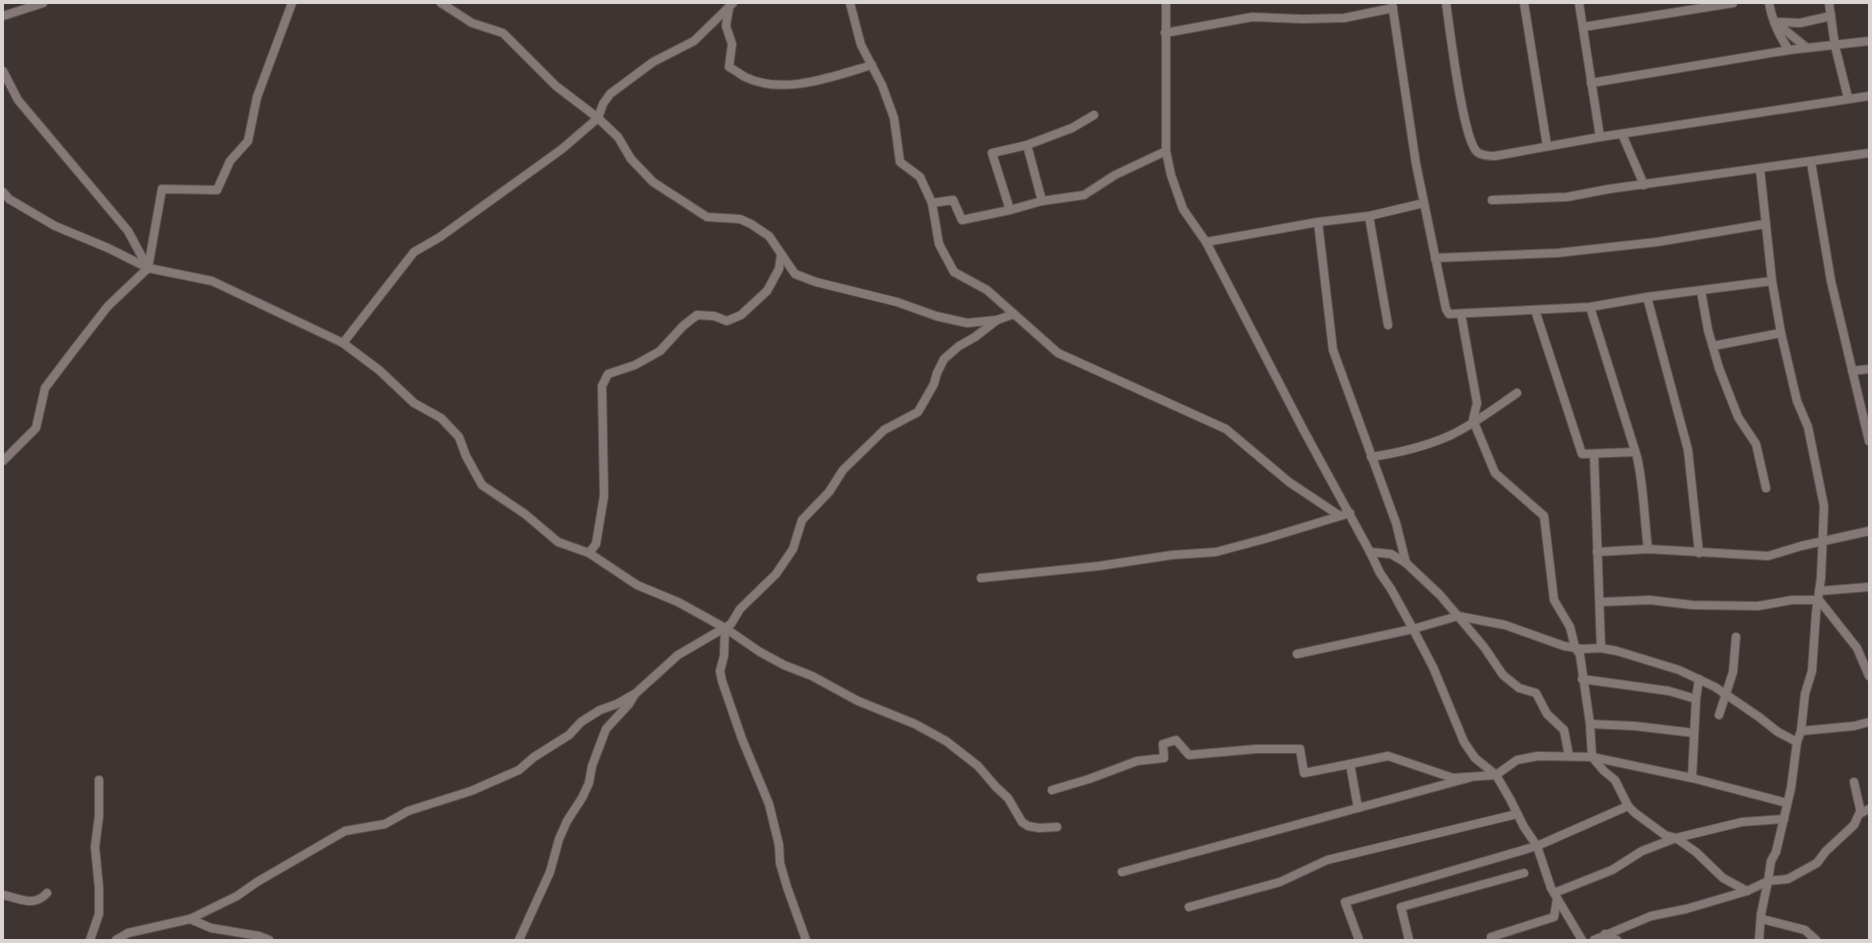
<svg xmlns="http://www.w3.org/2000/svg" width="1872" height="943" font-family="'Noto Sans',sans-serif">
<rect width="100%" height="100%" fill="#3e3533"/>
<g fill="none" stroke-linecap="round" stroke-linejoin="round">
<g stroke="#5b5452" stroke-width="10">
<g id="minor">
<path d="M 441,3 L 472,23 L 503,33 L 556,86 L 598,118 L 618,137 L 631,159 L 653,182 L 707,217 L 740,219 L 751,224 L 769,236 L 795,274 L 816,282 L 897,302 L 936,316 L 967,323 L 997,320 L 1014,314"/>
<path d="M 850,3 L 861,45 L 882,85 L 894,118 L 900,162 L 920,177 L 932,203 L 939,244 L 954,272 L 987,290 L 1058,353 L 1226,429 L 1289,482 L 1340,516 L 1350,513"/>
<path d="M 1166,3 L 1166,151 L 1171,175 L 1183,209 L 1206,242 L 1304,431 L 1370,552 L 1380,573 L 1391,589 L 1413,629 L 1433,667 L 1464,742 L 1475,758 L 1496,775 L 1510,799 L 1524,827 L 1537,846 L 1551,888 L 1582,940"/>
<path d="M 1392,3 L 1416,164 L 1446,309 L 1449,314 L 1590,307 L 1647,297 L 1772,281"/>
<path d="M 1446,3 C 1450,29 1462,137 1477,152 C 1482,156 1489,156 1495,156 L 1600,137 L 1869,96"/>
<path d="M 1524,3 L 1547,146"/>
<path d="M 1579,3 L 1600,137"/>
<path d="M 1769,3 C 1772,20 1779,36 1789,50"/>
<path d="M 1829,3 L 1835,46 L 1848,98"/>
<path d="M 729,8 L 726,26 L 732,44 L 729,67 C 735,70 740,74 745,77 C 784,96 834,76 872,65"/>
<path d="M 3,16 L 43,3"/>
<path d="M 1775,22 L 1800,23 L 1831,16"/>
<path d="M 1775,22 L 1807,48"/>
<path d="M 1583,27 L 1733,3"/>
<path d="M 1165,33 L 1252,17 L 1303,19 L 1344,18 L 1393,8"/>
<path d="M 3,71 L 18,100 L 128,231 L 148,268"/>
<path d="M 1591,83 L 1789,50 L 1869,41"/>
<path d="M 1622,134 L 1644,185"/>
<path d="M 1811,162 L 1831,281 L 1869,441"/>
<path d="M 3,192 L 9,199 L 55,226 L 108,248 L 148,268 L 212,281 L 343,343 L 379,370 L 414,403 L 441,418 L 459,437 L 466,456 L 482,485 L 525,514 L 558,542 L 589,553 L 637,585 L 678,602 L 725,628 L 760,652 L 784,665 L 812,676 L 858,701 L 915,724 L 946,741 L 978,766 L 996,787 L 1008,798 L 1022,822 L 1028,826 L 1039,828 L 1057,827"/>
<path d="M 1492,200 L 1567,197 L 1609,189 L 1869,153"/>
<path d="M 1042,201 L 1027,145 L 1072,128 L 1094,115"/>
<path d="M 932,203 L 953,200 L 962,220 L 1010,210 L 1042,201 L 1084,195 L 1115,175 L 1166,151"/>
<path d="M 1010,210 L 992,153 L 1027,145"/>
<path d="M 1369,216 L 1388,325"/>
<path d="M 1318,222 L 1333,350 L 1396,523 L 1406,563"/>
<path d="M 1206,242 L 1318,222 L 1369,216 L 1424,203"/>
<path d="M 1435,258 L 1557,253 L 1657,242 L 1765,224"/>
<path d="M 1701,291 L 1708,330 L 1719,368 L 1738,417 L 1756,444 L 1766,488"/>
<path d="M 1647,297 L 1688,450 L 1699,553"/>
<path d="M 1590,307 L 1637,457 C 1644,487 1644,518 1648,549"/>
<path d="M 1535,310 L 1582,454 L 1635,452"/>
<path d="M 1461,314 L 1477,403 L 1473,420 L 1495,473 L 1544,516 L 1554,600 L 1570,627 L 1575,647 L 1580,655 L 1590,724 L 1592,757 L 1604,771 L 1615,780 L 1628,806 L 1635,813 L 1665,835 L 1676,838 L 1696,852 L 1723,878 L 1747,891"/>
<path d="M 343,343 L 414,252 L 440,237 L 562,149 L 598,118 L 603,104 L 610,94 L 653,62 L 694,41 L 733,3"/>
<path d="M 1713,346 L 1781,333"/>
<path d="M 1852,371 L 1869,369"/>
<path d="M 1594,454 L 1601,648"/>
<path d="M 1371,457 C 1398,453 1424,447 1449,436 C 1473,425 1495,408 1517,393"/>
<path d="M 3,461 L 36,428 L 45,388 L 73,351 L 108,306 L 148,268 L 162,189 L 217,190 L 230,161 L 248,141 L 257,97 L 292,3"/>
<path d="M 1370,552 L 1391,554 L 1406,563 L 1440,595 L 1484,647 L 1503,675 L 1519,688 L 1536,693 L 1547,714 L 1564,730 L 1569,756"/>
<path d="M 1597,552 L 1648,549 L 1768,556 L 1801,546 L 1869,531"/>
<path d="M 589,553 L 596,544 L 604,496 L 602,386 L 608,374 L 635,365 L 660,351 L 683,326 L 697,315 L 714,316 L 727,321 L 741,315 L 767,291 L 779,269 L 781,255"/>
<path d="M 981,578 L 1099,566 L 1172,555 L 1216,552 L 1268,538 L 1340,516"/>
<path d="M 1819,591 L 1869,587"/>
<path d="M 1600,602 L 1650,600 L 1692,605 L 1758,606 L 1792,600 L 1819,600 L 1857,648 L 1869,676"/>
<path d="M 725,628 L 724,656 L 720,671 L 722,681 L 742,739 L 769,804 L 779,845 L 780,863 L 787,887 L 806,940"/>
<path d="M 1297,654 L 1413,629 L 1458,616 L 1505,625 L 1564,646 L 1582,649 L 1601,648 L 1617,651 L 1679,670 L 1715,687 L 1759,717 L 1778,732 L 1797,742"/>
<path d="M 1582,679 L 1669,691 L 1696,699"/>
<path d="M 1719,715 L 1733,672 L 1736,637"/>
<path d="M 1590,724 L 1635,726 L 1694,733"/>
<path d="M 1801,731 L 1854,726 L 1869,722"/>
<path d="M 1472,777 L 1358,808 L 1350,764 L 1388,756 L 1453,778 L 1496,775 L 1517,760 L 1538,756 L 1592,757 L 1692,778 L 1787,803"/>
<path d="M 1692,778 L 1696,699 L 1699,679"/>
<path d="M 1854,782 L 1861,813"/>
<path d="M 1052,790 L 1089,779 L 1137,761 L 1164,758 L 1163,744 L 1176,740 L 1189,755 L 1256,749 L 1300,749 L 1304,773 L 1350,764"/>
<path d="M 1122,872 L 1358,808"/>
<path d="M 1554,893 L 1612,870 L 1642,851 L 1676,838 L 1742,822 L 1784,819"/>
<path d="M 3,895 C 19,898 34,908 47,893"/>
<path d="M 1189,907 L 1280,882 L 1327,860 L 1517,814"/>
<path d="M 190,919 L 211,928 L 259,936 L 269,940"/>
<path d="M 1762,919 L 1805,930 L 1816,940"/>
<path d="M 1605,934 L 1617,940"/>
<path d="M 90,940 L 99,914 L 99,888 L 95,847 L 99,816 L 99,780"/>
<path d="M 116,940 L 128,933 L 190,919 L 237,896 L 257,882 L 345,831 L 385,824 L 408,811 L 471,791 L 519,770 L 534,757 L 569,735 L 581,722 L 600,710 L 617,704 L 636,693 L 678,655 L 731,624 L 740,609 L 776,574 L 793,549 L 802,520 L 829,492 L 843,470 L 884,430 L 918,412 L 934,384 L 937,373 L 944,359 L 959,346 L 975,337 L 997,320"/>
<path d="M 519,940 L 550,872 L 559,839 L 567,821 L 582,798 L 589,783 L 592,766 L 606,729 L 629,704 L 635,694"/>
<path d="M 1359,940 L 1345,902 L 1537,846 L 1628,806"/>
<path d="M 1409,940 L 1401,907 L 1524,873"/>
<path d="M 1491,940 L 1491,937 L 1554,917 L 1557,899"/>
<path d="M 1594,940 L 1651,916 L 1686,909 L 1747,891 L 1768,881 L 1771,861 L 1776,852 L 1791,788 L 1797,742 L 1801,731 L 1805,694 L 1812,671 L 1816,613 L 1821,578 L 1824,506 L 1808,427 L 1797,401 L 1781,333 L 1772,281 L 1760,169"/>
<path d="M 1759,940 L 1761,914 L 1768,881 L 1788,879 L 1817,863 L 1826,851 L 1854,825 L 1859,814 L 1869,809"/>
</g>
</g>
<use href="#minor" stroke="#847977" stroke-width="8"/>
</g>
<rect width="1872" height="943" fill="none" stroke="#dad4d3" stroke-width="8"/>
</svg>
